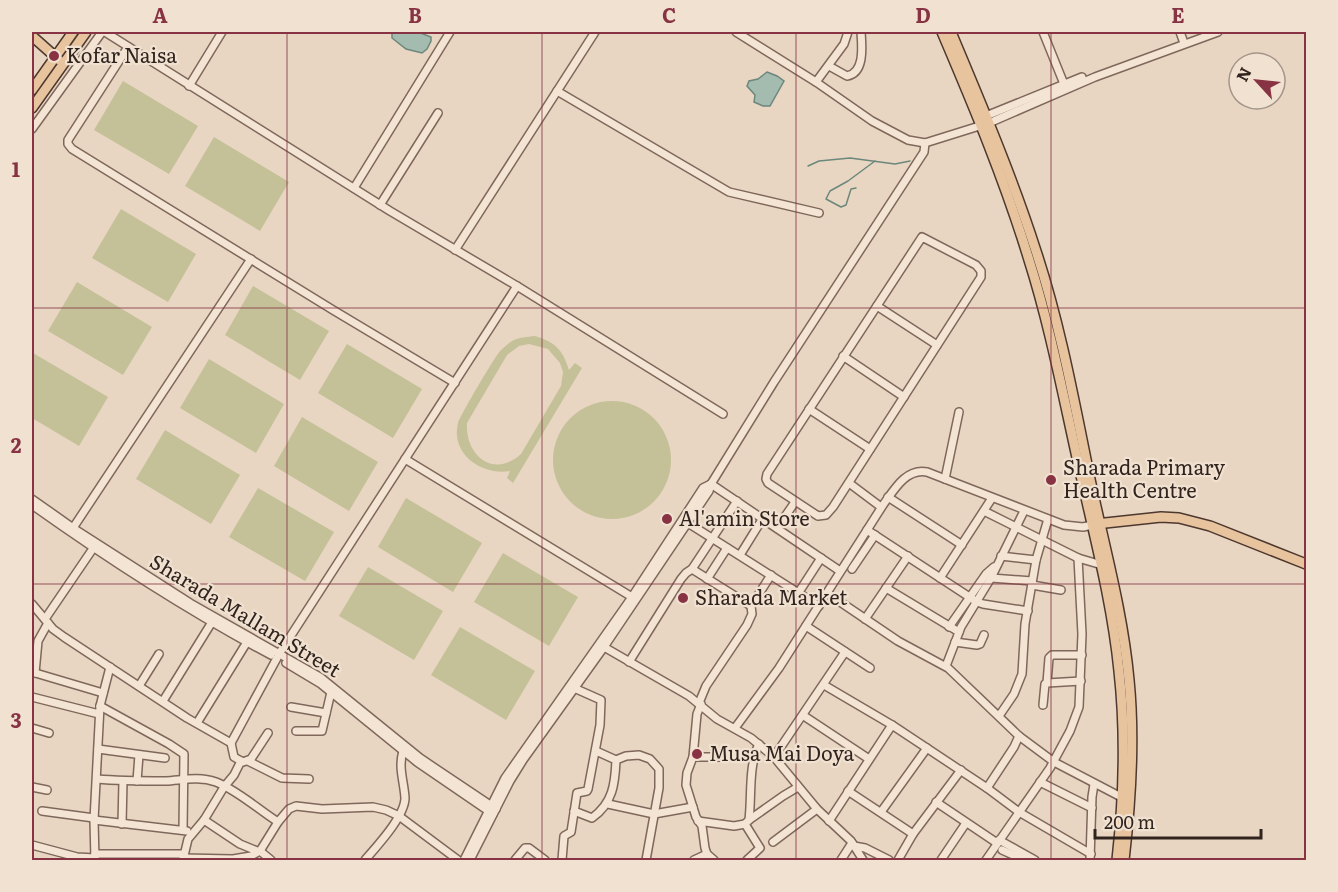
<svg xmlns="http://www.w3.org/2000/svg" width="1338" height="892" font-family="Literata,serif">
<rect width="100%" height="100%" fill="#e8d6c2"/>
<g fill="#c4c198" fill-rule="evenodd">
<path d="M 123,81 L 198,126 L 169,174 L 94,130 Z"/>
<path d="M 214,137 L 289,182 L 260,231 L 185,186 Z"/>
<path d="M 121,209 L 196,254 L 168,302 L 92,258 Z"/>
<path d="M 77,282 L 152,327 L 123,375 L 48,331 Z"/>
<path d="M 253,286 L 329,331 L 300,380 L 225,335 Z"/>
<path d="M 535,336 C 555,342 563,350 569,370 L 575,363 L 582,368 L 513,483 L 507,478 L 510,471 C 483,476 450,455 458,423 C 460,416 495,356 501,350 C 504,347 509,343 512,341 C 519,337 527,337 535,336 ZM 529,344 L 548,349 L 560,363 L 563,372 L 561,386 L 521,454 C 493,479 465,455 467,423 L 507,355 L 519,346 Z"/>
<path d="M 347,344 L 422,389 L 393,438 L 318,393 Z"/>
<path d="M 33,353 L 108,397 L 79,446 L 32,418 Z"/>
<path d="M 209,359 L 284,404 L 256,453 L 180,408 Z"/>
<circle cx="612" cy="460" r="59"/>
<path d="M 302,417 L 378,462 L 349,511 L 274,466 Z"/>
<path d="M 165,430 L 240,475 L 211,524 L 136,479 Z"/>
<path d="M 258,488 L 334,532 L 305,581 L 229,537 Z"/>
<path d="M 406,498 L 482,543 L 453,592 L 378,547 Z"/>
<path d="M 503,553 L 578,597 L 549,646 L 474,602 Z"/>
<path d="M 368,567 L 443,611 L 414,660 L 339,616 Z"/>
<path d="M 460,627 L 535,671 L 506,720 L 431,675 Z"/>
</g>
<g fill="#a4bbb0" stroke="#6c877c" stroke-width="1.5">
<path d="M 392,32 L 418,32 L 431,37 L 431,41 L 427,49 L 422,53 L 406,49 L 392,38 Z"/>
<path d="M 767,72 L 777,76 L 784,81 L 770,106 L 763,106 L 754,102 L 755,95 L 747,86 L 749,81 L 758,79 Z"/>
</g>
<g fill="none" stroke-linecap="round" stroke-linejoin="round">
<g stroke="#6c877c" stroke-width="1.5">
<path d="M 808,166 L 819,161 L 850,158 L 895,164 L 910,161"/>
<path d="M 856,188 L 851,189 L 846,205 L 841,207 L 826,199 L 830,191 L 848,181 L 875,161"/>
</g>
<g stroke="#7f685b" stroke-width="10">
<g id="minor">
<path d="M 105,32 L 390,211 L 517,286 L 723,414"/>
<path d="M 736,32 L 816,82 L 872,121 L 908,140 L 925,143 L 989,123 L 1095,77 L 1218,32"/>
<path d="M 1043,32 L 1064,84"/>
<path d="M 1180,32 L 1184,43"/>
<path d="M 128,47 L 68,140 L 68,144 L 72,149 L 333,310 L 455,383"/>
<path d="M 829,66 L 847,76 C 865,73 862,46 861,32"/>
<path d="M 816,82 L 844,44 L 848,32"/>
<path d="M 189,86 L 222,32"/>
<path d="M 557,91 L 729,192 L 819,213"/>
<path d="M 981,118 L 1082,77"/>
<path d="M 32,129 L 102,32"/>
<path d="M 354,188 L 450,32"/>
<path d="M 380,205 L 438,113"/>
<path d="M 922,237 L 976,265 L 981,271 L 981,277 L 833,507 L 826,515 L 818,516 L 768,483 L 766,479 L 767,474 Z"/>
<path d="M 455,250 L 595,32"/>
<path d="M 877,306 L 937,345"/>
<path d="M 843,356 L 904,397"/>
<path d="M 809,409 L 870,449"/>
<path d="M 405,459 L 632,597"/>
<path d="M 945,479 L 959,412"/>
<path d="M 849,483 L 881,507"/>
<path d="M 711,484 L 840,571"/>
<path d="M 888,497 L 962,545"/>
<path d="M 32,499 L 76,530 L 190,603 L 320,677 L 420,758 L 496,809"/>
<path d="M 32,505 C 108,559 188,611 271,655"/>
<path d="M 984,511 L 1078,558 L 1102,565"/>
<path d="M 688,523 L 819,606"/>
<path d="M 73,528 L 251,259"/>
<path d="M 777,528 L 795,502"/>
<path d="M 867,530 L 977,602 L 983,604 L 1028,611"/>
<path d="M 740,555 L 763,518"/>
<path d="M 1001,556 L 1036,560"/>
<path d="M 692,569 L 751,606"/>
<path d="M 852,569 L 875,535"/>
<path d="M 940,578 L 992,498"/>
<path d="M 991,578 L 1032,581"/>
<path d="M 707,579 L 727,548"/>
<path d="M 1032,585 L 1061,590"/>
<path d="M 886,588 L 959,632"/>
<path d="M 799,592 L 821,558"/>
<path d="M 827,593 L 898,641 L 948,668 L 1019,736 L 1054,762 L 1123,798"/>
<path d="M 32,604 L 53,629 L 64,637 L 187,718 L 231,743"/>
<path d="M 45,619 L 94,547"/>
<path d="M 865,619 L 908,556"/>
<path d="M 806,626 L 870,668"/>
<path d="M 949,627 L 986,574 L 994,567"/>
<path d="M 955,642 L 977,645 L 980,644 L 984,635"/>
<path d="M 604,647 L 689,696 L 717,719 L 751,738 L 774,757 L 817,809 L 851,841 L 863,860"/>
<path d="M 279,654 L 517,286"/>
<path d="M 629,662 L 681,579 L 686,573 L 692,569 L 737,501"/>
<path d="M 286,663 L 321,684 L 417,762 L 493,814"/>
<path d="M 946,666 L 961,627 L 991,578 L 1024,511"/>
<path d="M 32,672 L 103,693"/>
<path d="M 35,673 L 38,641 L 48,623"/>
<path d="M 1047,683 L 1049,658 L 1052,655 L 1082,655"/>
<path d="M 824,685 L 892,725 L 987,788 L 1019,812 L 1091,854"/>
<path d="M 139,686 L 159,654"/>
<path d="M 32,697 L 99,714"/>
<path d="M 163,701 L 212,622"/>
<path d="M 699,703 L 706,686 L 747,625 L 752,614 L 751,606 L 771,575"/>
<path d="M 701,704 L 697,714 L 693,757 L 687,773 L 686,785 L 696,817 L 702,826 L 705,848 L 707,854 L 714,860"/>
<path d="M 1043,705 L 1045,684 L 1047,683 L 1081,681"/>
<path d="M 100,706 L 169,744 L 184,754 L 183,830"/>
<path d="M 291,707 L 326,713"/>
<path d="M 804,716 L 869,759"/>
<path d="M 999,716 L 1014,694 L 1022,674 L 1025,624 L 1036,560 L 1048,519"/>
<path d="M 197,723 L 247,642"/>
<path d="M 32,728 L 49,733"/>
<path d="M 735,728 L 779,668 L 883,505 C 894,490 906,468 927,472 L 1064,525 L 1083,527 L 1092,525"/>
<path d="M 296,731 L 322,731 L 331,692"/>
<path d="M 268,733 L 251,759 L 243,762 L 234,757 L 231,743 L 277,658"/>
<path d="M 98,749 L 165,758"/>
<path d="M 693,757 L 754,757"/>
<path d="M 774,757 L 845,652"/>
<path d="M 616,760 L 626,756 L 639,755 L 650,759 L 659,769 L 659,788 L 646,860"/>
<path d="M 248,761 L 282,778 L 309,779"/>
<path d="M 97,779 C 120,781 143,781 166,781 C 183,780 199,776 216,782 C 237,790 259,810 278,822"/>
<path d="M 137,781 L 139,755"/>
<path d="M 1040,782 L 1092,808"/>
<path d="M 32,787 L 47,790"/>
<path d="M 987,788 L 1014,747 L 1019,736"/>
<path d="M 848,791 L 913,834"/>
<path d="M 936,802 L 997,843"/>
<path d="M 608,804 L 654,814 L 693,807"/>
<path d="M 42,811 L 94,818"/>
<path d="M 574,811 L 592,818 C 613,803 615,784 616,760 L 596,751"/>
<path d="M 881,812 L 927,748"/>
<path d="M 94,820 L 187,831"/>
<path d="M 204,820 L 240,844 L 257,851"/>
<path d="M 749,820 L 783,796 L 798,787"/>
<path d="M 698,821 L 734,826 L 745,824"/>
<path d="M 829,821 L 892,725"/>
<path d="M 122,824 L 123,781"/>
<path d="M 999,840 L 1035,860"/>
<path d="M 773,842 L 817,809"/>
<path d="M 32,845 L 77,857 L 95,858"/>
<path d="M 854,846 L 865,848 L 889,860"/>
<path d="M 1002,850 L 1024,860"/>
<path d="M 260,851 L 271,860"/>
<path d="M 95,854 L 184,854"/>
<path d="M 183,858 L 233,859 L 251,856 L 260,851 L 278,822 L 289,809 L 296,806 L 322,809 L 373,807 L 386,810 L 399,816 L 458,860"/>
<path d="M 95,860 L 94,820 L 100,706 L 110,667"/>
<path d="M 183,860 L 188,839 L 204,820 L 224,787 L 234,775 L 241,761"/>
<path d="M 365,860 C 377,846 405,816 405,798 C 404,781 398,768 403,751"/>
<path d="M 464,860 L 505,778 L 632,597 L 703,488 L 711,484"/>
<path d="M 470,860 L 510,781 L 523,760 L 604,647 L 709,491 L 711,484 L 774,382 L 924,152 L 925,143"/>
<path d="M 515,860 L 525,848 L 529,848 L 545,860"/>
<path d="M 562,860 L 564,836 L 571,832 L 577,793 L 587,791 L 588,789 L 600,725 L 601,700 L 574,688"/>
<path d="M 694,860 L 707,854"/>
<path d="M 747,860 L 760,848 L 745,824 L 749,820 C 752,795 748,767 759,744"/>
<path d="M 841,860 L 852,843"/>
<path d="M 898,860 L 913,834 L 961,770"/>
<path d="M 941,860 L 966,823"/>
<path d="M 986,860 L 1050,768 L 1070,731 L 1079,707 L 1082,634 L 1078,558"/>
<path d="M 1090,860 L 1092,797 L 1094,784"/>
</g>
</g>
<g stroke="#4d382f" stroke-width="12">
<g id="major">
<path d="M 942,32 C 974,107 1005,181 1029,260 C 1050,326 1063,395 1078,462 C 1093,531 1112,600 1119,671 C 1126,734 1124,797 1117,860"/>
<path d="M 951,32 C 981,104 1012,176 1036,251 C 1061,327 1075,406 1091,484 C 1105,549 1123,614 1129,680 C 1135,740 1131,800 1124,860"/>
<path d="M 32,36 L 59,60"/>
<path d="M 32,90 L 73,32"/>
<path d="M 32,108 L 86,32"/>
<path d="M 1096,524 L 1161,517 L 1179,518 L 1210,526 L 1306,564"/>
</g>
</g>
<use href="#minor" stroke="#f4e4d4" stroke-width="7"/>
<use href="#major" stroke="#e7c39e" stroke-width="9"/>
</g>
<path fill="none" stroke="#873343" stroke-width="1.5" stroke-opacity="0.55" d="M 287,32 L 287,860M 542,32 L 542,860M 796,32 L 796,860M 1051,32 L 1051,860M 32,308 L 1306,308M 32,584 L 1306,584"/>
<g fill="#873343" stroke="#f0e1d1" stroke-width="2">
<circle cx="54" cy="56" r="6"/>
<circle cx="1051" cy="480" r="6"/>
<circle cx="667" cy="519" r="6"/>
<circle cx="683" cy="598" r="6"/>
<circle cx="697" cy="754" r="6"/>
</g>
<g text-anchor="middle" stroke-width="4.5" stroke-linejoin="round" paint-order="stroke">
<g font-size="20" fill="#31241e" stroke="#f0e1d1" text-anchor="start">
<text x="66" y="63">Kofar Naisa</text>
<text x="1063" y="475">Sharada Primary<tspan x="1063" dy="23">Health Centre</tspan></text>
<text x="679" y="526">Al'amin Store</text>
<text x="695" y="605">Sharada Market</text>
<text x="709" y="761">Musa Mai Doya</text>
</g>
<g font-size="20" fill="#31241e" stroke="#f0e1d1">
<text transform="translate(245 616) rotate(31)" y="7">Sharada Mallam Street</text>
</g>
</g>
<rect width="1338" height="892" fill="none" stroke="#f0e1d1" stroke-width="66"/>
<g transform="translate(1257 81) rotate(297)"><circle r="28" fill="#f0e1d1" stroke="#a49589" stroke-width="1.5"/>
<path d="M0-4.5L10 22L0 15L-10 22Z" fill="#873343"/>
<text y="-9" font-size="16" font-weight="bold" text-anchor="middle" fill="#31241e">N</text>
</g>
<path d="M1095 829v9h166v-9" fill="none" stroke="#31241e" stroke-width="3"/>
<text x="1104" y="829" font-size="18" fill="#31241e" stroke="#f0e1d1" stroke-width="4.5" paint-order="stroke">200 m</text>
<rect x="33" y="33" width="1272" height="826" fill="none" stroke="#873343" stroke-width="2"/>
<g font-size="20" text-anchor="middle" font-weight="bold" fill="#873343">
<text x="160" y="23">A</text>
<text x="415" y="23">B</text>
<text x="669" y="23">C</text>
<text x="923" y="23">D</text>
<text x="1178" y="23">E</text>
<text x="16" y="177">1</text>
<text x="16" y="453">2</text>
<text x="16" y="728">3</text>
</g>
</svg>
